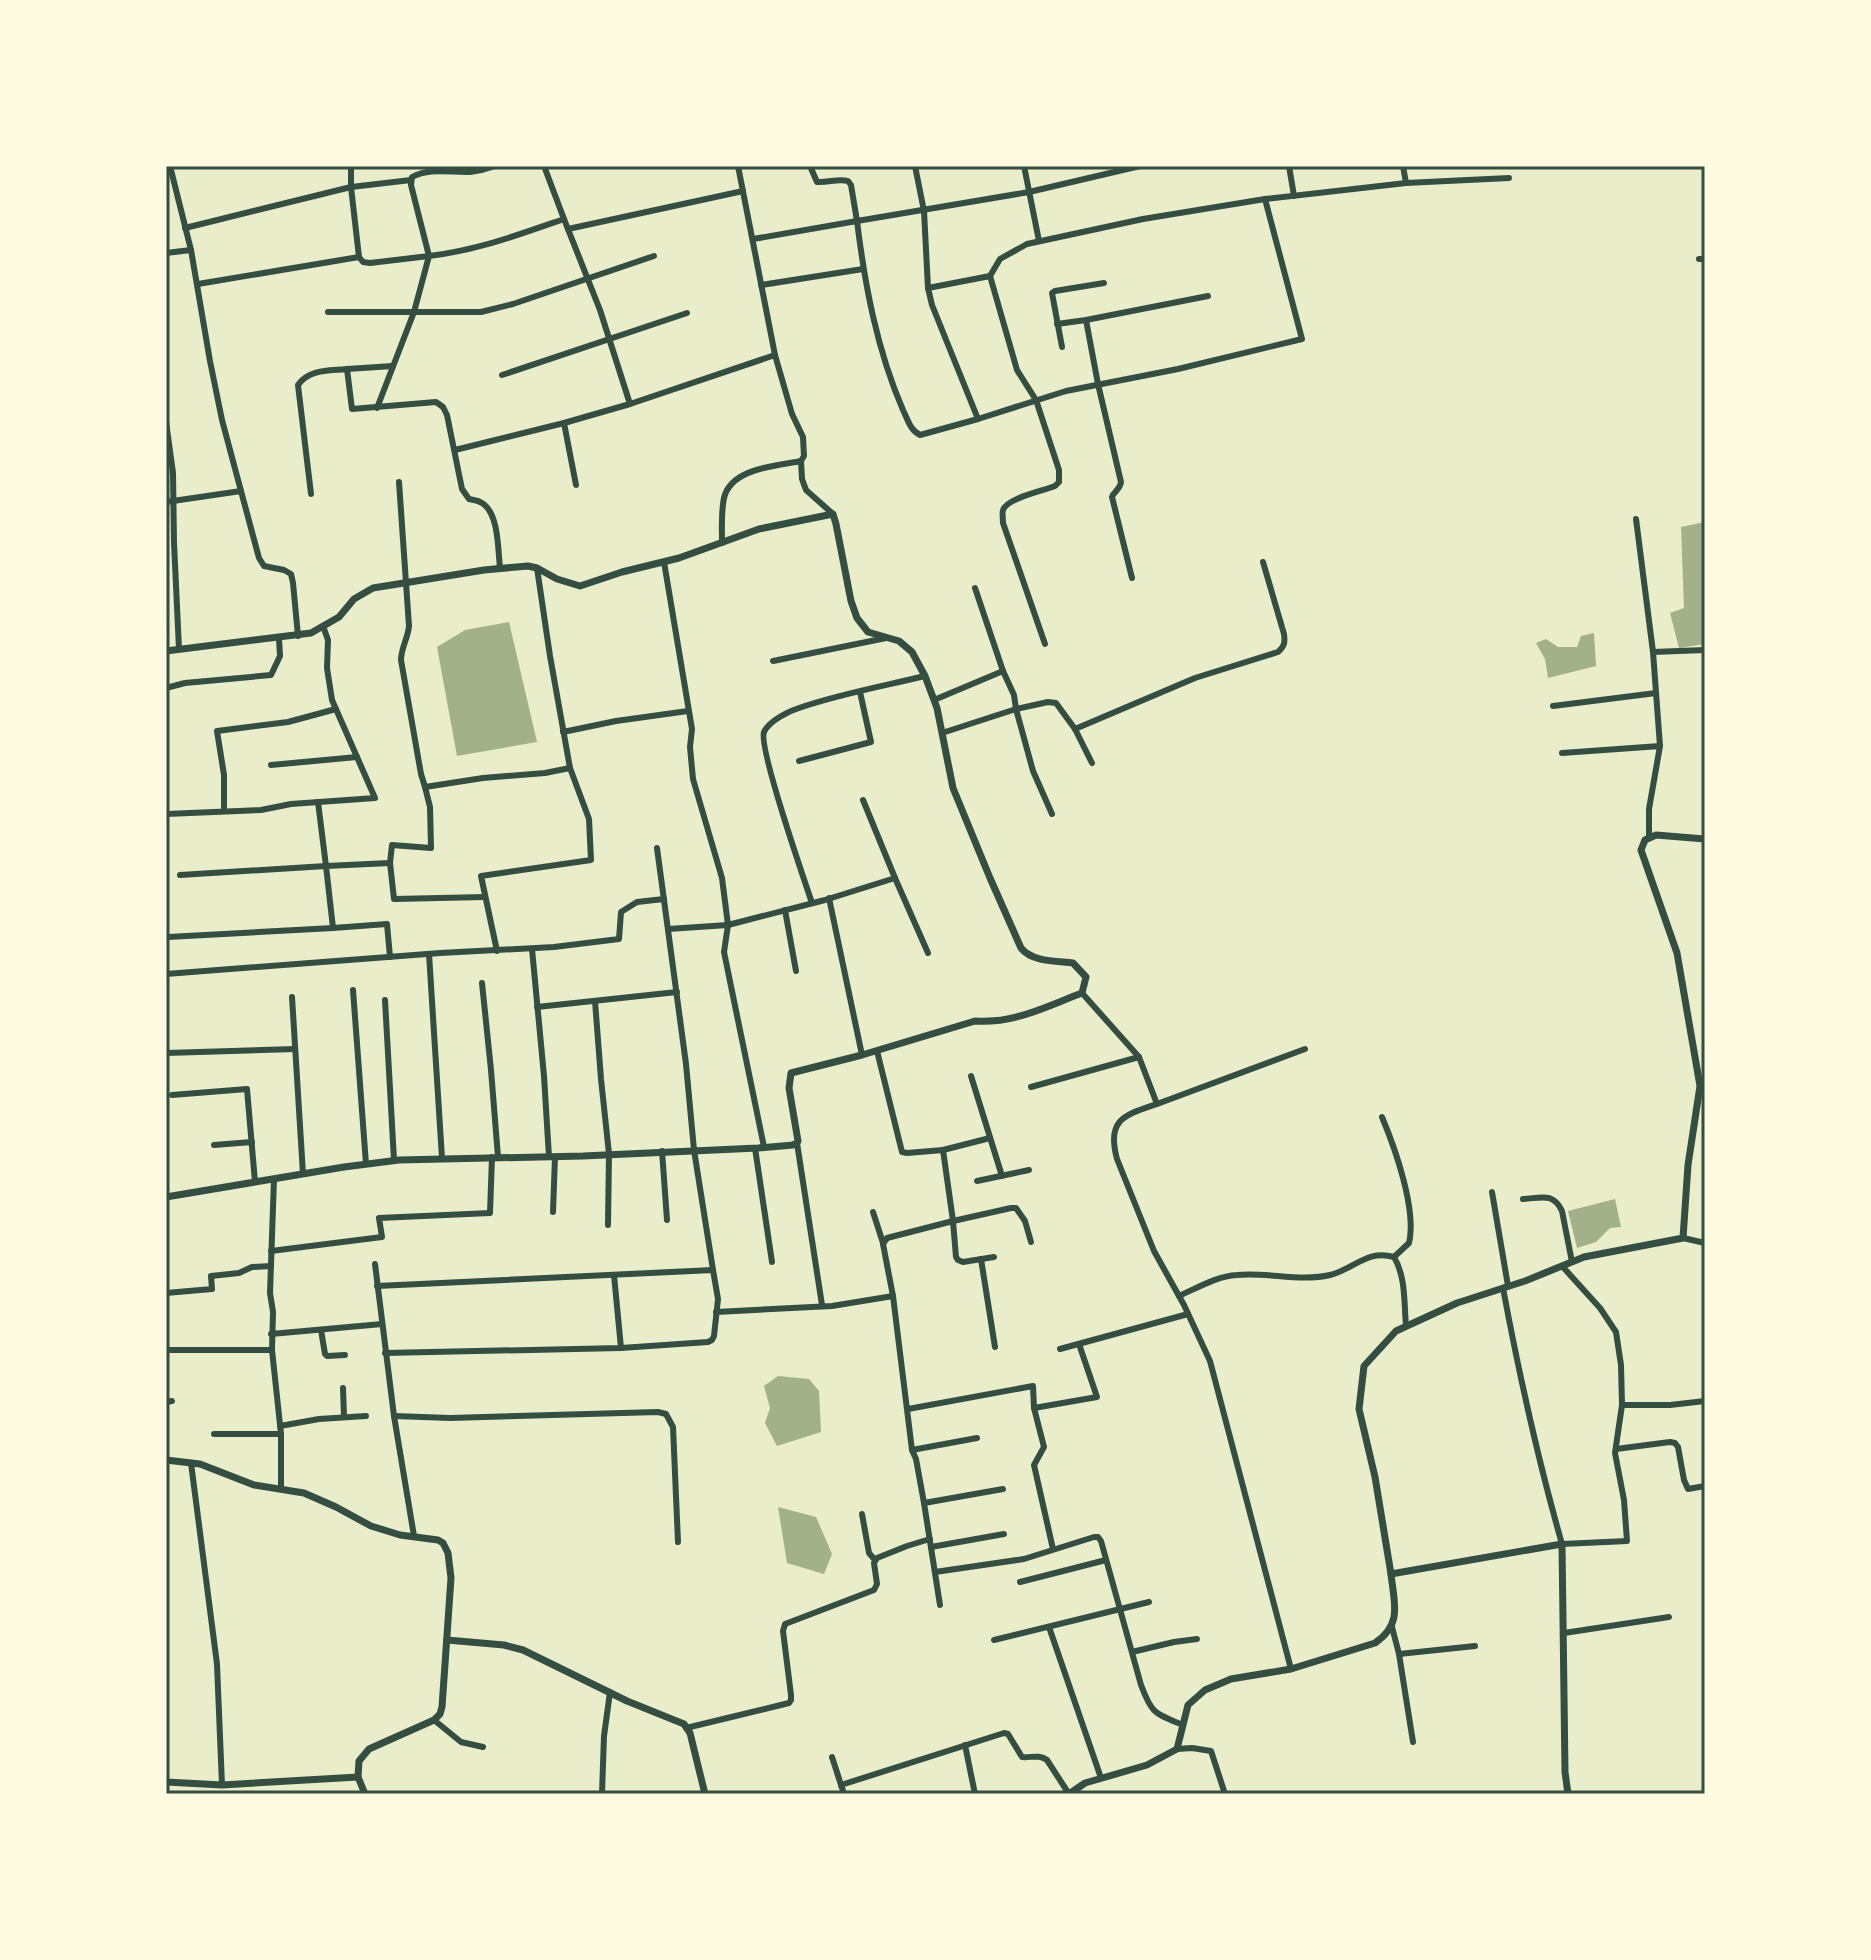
<svg xmlns="http://www.w3.org/2000/svg" width="1871" height="1960" font-family="'Fira Sans Condensed',sans-serif">
<rect width="100%" height="100%" fill="#e9edc9"/>
<g fill="#a3b18a">
<path d="M 1705,522 L 1705,644 L 1679,648 L 1670,613 L 1684,608 L 1681,527 Z"/>
<path d="M 509,622 L 537,742 L 457,756 L 437,647 L 465,630 Z"/>
<path d="M 1594,633 L 1596,666 L 1548,678 L 1545,659 L 1536,643 L 1546,639 L 1558,647 L 1577,647 L 1581,636 Z"/>
<path d="M 1615,1199 L 1621,1227 L 1610,1228 L 1596,1242 L 1577,1248 L 1568,1211 Z"/>
<path d="M 778,1376 L 809,1379 L 819,1391 L 821,1432 L 777,1446 L 765,1423 L 770,1408 L 764,1386 Z"/>
<path d="M 778,1507 L 816,1517 L 832,1554 L 824,1574 L 787,1563 Z"/>
</g>
<g fill="none" stroke-linecap="round" stroke-linejoin="round">
<g stroke="#344e41" stroke-width="6">
<path d="M 351,166 L 351,187 L 359,257 L 363,262 L 370,263 L 429,256 L 411,185 L 412,177 C 430,167 451,173 470,172 C 478,171 487,169 495,166"/>
<path d="M 738,166 L 775,355 L 792,414 L 803,437 L 804,456 L 801,461 L 802,479 L 806,490 L 833,514"/>
<path d="M 810,166 L 817,182 C 828,183 838,178 848,181 L 851,185 L 857,221 L 1029,192 L 1140,166"/>
<path d="M 915,166 L 924,211 L 928,288"/>
<path d="M 1024,166 L 1039,241"/>
<path d="M 1289,166 L 1294,196"/>
<path d="M 1406,183 L 1509,178"/>
<path d="M 564,219 L 600,310 L 630,404 L 775,355"/>
<path d="M 185,228 L 351,187 L 411,180"/>
<path d="M 568,229 L 743,191"/>
<path d="M 753,239 L 857,221 C 865,286 877,350 903,410 C 908,420 910,430 920,435 L 978,419 L 1066,391 L 1178,369 L 1302,339 L 1265,199 L 1406,183 L 1403,166"/>
<path d="M 191,250 L 210,361 L 222,420 L 241,491"/>
<path d="M 166,253 L 191,250 L 170,166"/>
<path d="M 1699,259 L 1705,259"/>
<path d="M 990,276 L 1000,259 L 1027,244 L 1143,219 L 1265,199"/>
<path d="M 198,284 L 359,257"/>
<path d="M 761,285 L 863,269"/>
<path d="M 328,312 L 481,312 L 513,304 L 654,256"/>
<path d="M 1086,320 L 1098,384 L 1121,482 C 1120,490 1114,491 1112,497 L 1132,578"/>
<path d="M 1057,324 L 1086,320 L 1208,296"/>
<path d="M 1062,347 L 1052,293 L 1055,291 L 1104,283"/>
<path d="M 347,369 L 393,366"/>
<path d="M 502,375 L 687,313"/>
<path d="M 377,408 L 414,312 L 429,256 C 478,250 518,235 564,219 L 544,166"/>
<path d="M 978,419 L 932,305 L 928,288 L 990,276 L 1017,370 L 1036,400 L 1059,470 L 1059,482 L 1055,486 C 1043,491 1007,498 1003,510 C 1002,512 1003,520 1003,523 L 1045,644"/>
<path d="M 166,422 L 173,473 L 174,543 L 179,649"/>
<path d="M 564,423 L 576,485"/>
<path d="M 455,450 L 564,423 L 630,404"/>
<path d="M 399,482 L 409,626 C 408,638 401,648 401,660 L 421,774 L 425,787 L 483,778 L 545,773 L 570,768"/>
<path d="M 311,494 L 298,385 C 309,369 329,371 347,369 L 352,409 L 436,402 L 443,407 L 447,415 L 462,489 L 469,499 C 473,500 478,500 482,503 C 499,513 498,551 500,568"/>
<path d="M 166,502 L 241,491 L 259,558 L 264,566 L 284,570 L 291,574 L 293,583 L 298,636"/>
<path d="M 1636,519 L 1653,652 L 1660,746"/>
<path d="M 722,543 C 722,528 721,512 724,498 C 731,468 776,466 801,461"/>
<path d="M 664,562 L 692,729 L 690,747 L 693,779 L 722,878 L 728,925 L 825,900 L 895,878 L 928,953"/>
<path d="M 975,588 L 1003,671"/>
<path d="M 1653,652 L 1705,650"/>
<path d="M 773,661 L 886,638"/>
<path d="M 166,688 L 185,683 L 271,675 L 280,656 L 279,638"/>
<path d="M 934,700 L 1003,671 L 1014,695 L 1016,709 L 1048,702 L 1056,703 L 1075,729 L 1092,763"/>
<path d="M 1553,706 L 1656,693"/>
<path d="M 1075,729 L 1195,678 L 1278,652 C 1285,646 1285,642 1284,634 L 1263,562"/>
<path d="M 563,732 L 616,721 L 688,711"/>
<path d="M 942,733 L 1016,709 L 1033,771 L 1052,814"/>
<path d="M 1562,753 L 1660,746 L 1649,809 L 1649,837"/>
<path d="M 799,761 L 871,742 L 860,692"/>
<path d="M 271,765 L 357,757"/>
<path d="M 863,800 L 895,878"/>
<path d="M 224,811 L 224,775 L 217,731 L 288,722 L 336,709"/>
<path d="M 166,814 L 261,810 L 291,804 L 375,798 L 332,700 L 327,668 L 328,640 L 323,626"/>
<path d="M 657,848 L 686,1064 L 694,1150 L 713,1270"/>
<path d="M 390,863 L 392,845 L 431,848 L 430,807 L 425,787"/>
<path d="M 180,875 L 326,866 L 318,802"/>
<path d="M 829,898 L 862,1055"/>
<path d="M 812,903 C 804,879 758,747 764,732 C 769,721 789,711 799,708 C 839,694 884,686 925,676"/>
<path d="M 785,910 L 796,971"/>
<path d="M 668,929 L 728,925 L 724,952 L 764,1147"/>
<path d="M 168,937 L 333,928"/>
<path d="M 532,949 L 544,1076 L 549,1157"/>
<path d="M 497,951 L 481,876 L 591,860 L 589,819 L 570,768 L 550,656 L 537,568"/>
<path d="M 429,954 L 442,1158"/>
<path d="M 390,957 L 387,924 L 333,928 L 326,866 L 390,863 L 394,899 L 485,897"/>
<path d="M 166,974 L 440,953 L 554,947 L 619,939 L 621,912 L 637,902 L 664,899"/>
<path d="M 482,983 L 491,1070 L 498,1157"/>
<path d="M 353,990 L 366,1164"/>
<path d="M 1082,993 L 1139,1057 L 1157,1104 C 1125,1115 1106,1119 1117,1159 L 1154,1251 L 1184,1305 L 1210,1361 L 1291,1669"/>
<path d="M 292,997 L 303,1174"/>
<path d="M 385,1000 L 394,1160"/>
<path d="M 595,1001 L 601,1079 L 609,1154 L 608,1225"/>
<path d="M 537,1007 L 677,992"/>
<path d="M 877,1051 L 902,1152 L 907,1153 L 943,1150 L 990,1138"/>
<path d="M 166,1053 L 295,1049"/>
<path d="M 971,1076 L 1002,1176"/>
<path d="M 1031,1087 L 1139,1057"/>
<path d="M 172,1095 L 247,1089 L 255,1182"/>
<path d="M 1157,1104 L 1305,1049"/>
<path d="M 1382,1117 C 1395,1148 1417,1210 1409,1243 L 1394,1257"/>
<path d="M 797,1143 L 822,1305"/>
<path d="M 214,1145 L 252,1142"/>
<path d="M 755,1148 L 772,1262"/>
<path d="M 662,1151 L 667,1220"/>
<path d="M 274,1179 L 270,1293 L 273,1312 L 272,1350 L 281,1434 L 281,1489"/>
<path d="M 977,1181 L 1029,1170"/>
<path d="M 1492,1192 L 1508,1286 L 1503,1288 C 1519,1374 1538,1460 1562,1544 L 1627,1541 L 1624,1500 L 1615,1453 L 1622,1405 L 1621,1365 L 1616,1332 L 1600,1308 L 1562,1266"/>
<path d="M 1523,1199 C 1541,1198 1553,1192 1562,1211 L 1572,1262"/>
<path d="M 553,1212 L 555,1157"/>
<path d="M 873,1212 L 883,1243"/>
<path d="M 1683,1238 L 1705,1243"/>
<path d="M 271,1251 L 382,1237 L 379,1218 L 490,1213 L 492,1157"/>
<path d="M 994,1257 L 963,1262 L 958,1260 L 956,1257 L 953,1221 L 1011,1208 L 1016,1208 L 1025,1221 L 1031,1242"/>
<path d="M 981,1259 L 995,1347"/>
<path d="M 375,1264 L 394,1416 L 414,1536"/>
<path d="M 614,1275 L 621,1348"/>
<path d="M 377,1286 L 713,1270 L 718,1299 L 714,1336 L 712,1340 L 708,1342 L 621,1348 L 385,1353"/>
<path d="M 166,1293 L 212,1289 L 211,1276 L 239,1273 L 252,1267 L 271,1266"/>
<path d="M 1179,1296 C 1197,1288 1217,1276 1237,1275 C 1268,1272 1300,1282 1330,1275 C 1354,1269 1367,1249 1394,1257 C 1406,1277 1404,1304 1406,1326"/>
<path d="M 716,1312 L 832,1306 L 893,1296"/>
<path d="M 321,1330 L 325,1354 L 327,1356 L 345,1355"/>
<path d="M 271,1334 L 382,1324"/>
<path d="M 1060,1349 L 1188,1314"/>
<path d="M 166,1350 L 272,1350"/>
<path d="M 343,1388 L 344,1417"/>
<path d="M 166,1402 L 172,1401"/>
<path d="M 1622,1405 L 1670,1405 L 1705,1401"/>
<path d="M 908,1409 L 1033,1386 L 1034,1408"/>
<path d="M 394,1416 L 450,1418 L 658,1412 L 666,1414 L 673,1427 L 678,1542"/>
<path d="M 280,1426 L 319,1419 L 366,1416"/>
<path d="M 214,1434 L 281,1434"/>
<path d="M 1616,1449 L 1670,1442 L 1675,1443 L 1678,1447 L 1684,1480 L 1688,1489 L 1705,1486"/>
<path d="M 912,1450 L 977,1438"/>
<path d="M 191,1463 L 217,1664 L 222,1785"/>
<path d="M 924,1503 L 1003,1489"/>
<path d="M 862,1514 L 869,1553 L 875,1560"/>
<path d="M 931,1547 L 1004,1534"/>
<path d="M 1053,1549 L 1034,1465 L 1044,1447 L 1034,1408 L 1097,1397 L 1079,1344"/>
<path d="M 935,1572 L 1024,1559 L 1094,1537 L 1098,1537 L 1101,1541 L 1141,1685 C 1152,1714 1154,1713 1183,1725"/>
<path d="M 1020,1582 L 1106,1560"/>
<path d="M 940,1605 L 924,1503 L 916,1459 L 912,1450 L 893,1296 L 883,1244 L 887,1238 L 953,1221 L 943,1150"/>
<path d="M 1049,1627 L 1101,1778"/>
<path d="M 1392,1627 L 1399,1654 L 1413,1742"/>
<path d="M 1564,1633 L 1669,1617"/>
<path d="M 994,1640 L 1149,1602"/>
<path d="M 1132,1652 L 1174,1642 L 1197,1639"/>
<path d="M 1399,1654 L 1475,1646"/>
<path d="M 434,1720 L 461,1742 L 483,1747"/>
<path d="M 686,1728 L 789,1703 L 791,1700 L 791,1695 L 783,1631 L 785,1624 L 874,1590 L 877,1584 L 874,1563 L 877,1558 L 907,1546 L 930,1539"/>
<path d="M 965,1745 L 975,1794"/>
<path d="M 1177,1749 L 1192,1748 L 1211,1751 L 1225,1794"/>
<path d="M 832,1757 L 844,1794"/>
<path d="M 841,1785 L 1004,1733 L 1008,1734 L 1022,1757 C 1031,1758 1039,1754 1047,1760 L 1069,1794"/>
<path d="M 602,1794 L 604,1736 L 610,1692"/>
</g>
<g stroke="#344e41" stroke-width="7">
<path d="M 166,651 L 311,633 L 339,617 L 354,599 L 373,588 L 484,570 L 528,566 L 537,568 L 557,579 L 580,586 L 622,572 L 679,558 L 759,529 L 833,514 L 836,524 L 851,601 L 857,618 L 868,632 L 899,641 L 912,652 L 925,676 L 937,708 L 953,788 L 990,878 L 1021,948 C 1032,962 1056,961 1073,963 L 1086,977 L 1082,993 C 1047,1006 1014,1024 975,1021 L 862,1055 L 791,1073 L 789,1088 L 798,1141 L 797,1143 L 793,1145 L 758,1148 L 583,1156 L 399,1160 L 344,1167 L 166,1197"/>
<path d="M 166,1460 L 200,1464 L 254,1485 L 304,1493 L 336,1507 L 371,1526 L 400,1535 L 438,1540 L 443,1543 L 448,1553 L 451,1578 L 442,1707 L 440,1714 L 434,1720 L 369,1749 L 359,1761 L 358,1777 L 222,1785 L 166,1782"/>
<path d="M 447,1640 L 504,1645 L 523,1650 L 627,1701 L 684,1724 L 690,1733 L 705,1794"/>
<path d="M 358,1777 L 365,1794"/>
<path d="M 1069,1794 L 1085,1783 L 1147,1765 L 1177,1749 L 1188,1705 L 1205,1690 L 1231,1679 L 1291,1669 L 1375,1643 C 1403,1624 1394,1603 1391,1574"/>
<path d="M 1568,1794 L 1565,1772 L 1562,1544 L 1391,1574 L 1375,1477 L 1359,1409 L 1364,1366 L 1396,1331 L 1457,1303 L 1525,1281 L 1584,1257 L 1683,1238 L 1688,1165 L 1700,1086 L 1677,953 L 1641,850 L 1645,840 L 1656,835 L 1705,839"/>
</g>
</g>
<rect width="1871" height="1960" fill="none" stroke="#fefae0" stroke-width="336"/>
<rect x="168" y="168" width="1535" height="1624" fill="none" stroke="#344e41" stroke-width="3"/>
</svg>
